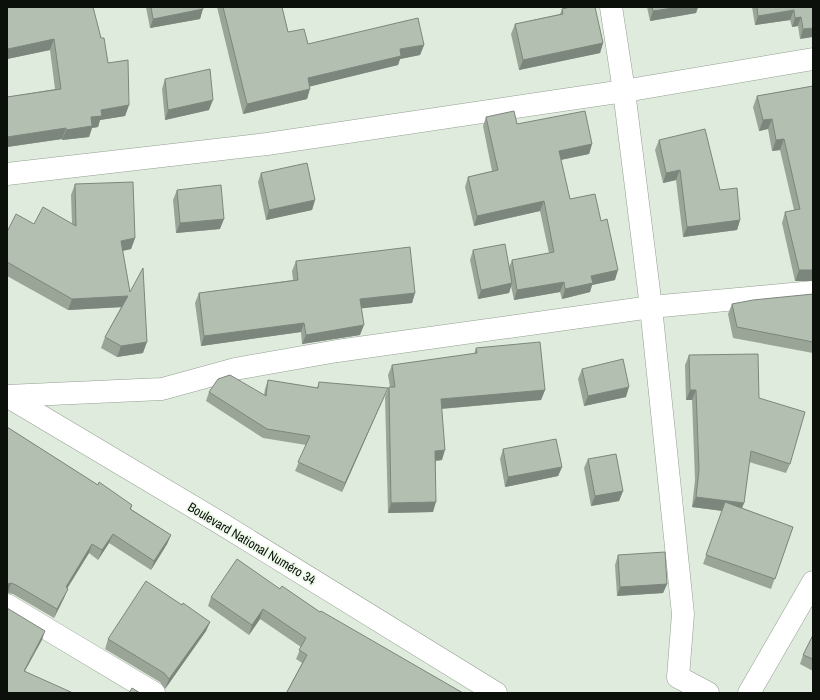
<svg xmlns="http://www.w3.org/2000/svg" width="820" height="700" font-family="'Archivo Narrow',sans-serif">
<rect width="100%" height="100%" fill="#dfecdd"/>
<g fill="none" stroke-linecap="round" stroke-linejoin="round">
<g stroke="#939f91" stroke-width="23">
<g id="minor">
<path d="M 611,7 L 624,91 L 651,307 L 683,614 L 678,677 L 708,693"/>
<path d="M 7,174 L 267,144 L 624,91 L 813,59"/>
<path d="M 7,396 L 162,389 L 235,369 L 337,351 L 651,307 L 813,292"/>
<path d="M 7,605 L 154,693"/>
<path d="M 749,693 L 813,582"/>
</g>
</g>
<g stroke="#939f91" stroke-width="23">
<path id="major" d="M 7,396 L 217,521 L 496,693"/>
</g>
<use href="#minor" stroke="#fff" stroke-width="22"/>
<use href="#major" stroke="#fff" stroke-width="22"/>
</g>
<g fill="#9aa598">
<path d="M 7,7 L 108,63 L 129,105 L 125,116 L 100,120 L 98,127 L 92,128 L 89,137 L 62,140 L 62,139 L 7,147 L 7,97 L 55,89 L 50,50 L 7,59 Z"/>
<path d="M 146,7 L 203,7 L 200,19 L 150,28 Z"/>
<path d="M 217,7 L 282,7 L 288,32 L 308,44 L 424,45 L 420,55 L 400,59 L 398,65 L 310,86 L 307,99 L 243,114 Z"/>
<path d="M 647,7 L 698,7 L 696,13 L 650,21 Z"/>
<path d="M 752,7 L 813,7 L 800,39 L 798,26 L 792,27 L 790,20 L 755,25 Z"/>
<path d="M 562,9 L 603,43 L 600,53 L 519,70 L 511,34 L 515,24 L 560,14 Z"/>
<path d="M 165,79 L 209,110 L 165,120 L 162,89 Z"/>
<path d="M 813,86 L 813,281 L 795,281 L 782,223 L 785,212 L 794,210 L 780,150 L 772,151 L 768,129 L 759,131 L 753,107 L 757,96 Z"/>
<path d="M 486,117 L 592,144 L 589,154 L 561,160 L 570,199 L 601,221 L 615,280 L 592,285 L 590,292 L 562,299 L 560,292 L 514,300 L 511,286 L 509,293 L 478,299 L 470,260 L 473,250 L 509,267 L 512,260 L 549,253 L 540,211 L 474,226 L 465,187 L 468,177 L 492,171 L 483,126 Z"/>
<path d="M 659,140 L 720,190 L 740,220 L 737,230 L 683,237 L 676,180 L 663,183 L 655,150 Z"/>
<path d="M 261,173 L 315,200 L 312,210 L 266,220 L 258,182 Z"/>
<path d="M 75,184 L 135,238 L 131,249 L 122,251 L 130,292 L 143,353 L 117,357 L 101,348 L 105,337 L 121,307 L 68,310 L 7,276 L 7,232 L 34,224 L 72,224 L 71,195 Z"/>
<path d="M 177,190 L 220,229 L 176,233 L 173,200 Z"/>
<path d="M 296,261 L 415,293 L 412,303 L 361,308 L 360,335 L 302,344 L 301,332 L 201,346 L 195,303 L 199,293 L 293,280 L 292,271 Z"/>
<path d="M 813,294 L 813,353 L 733,338 L 728,314 L 732,304 Z"/>
<path d="M 476,348 L 545,390 L 541,400 L 442,409 L 442,460 L 436,461 L 433,512 L 388,513 L 385,397 L 389,387 L 390,387 L 388,375 L 392,365 L 474,354 Z"/>
<path d="M 689,355 L 759,398 L 790,464 L 786,473 L 749,462 L 744,503 L 742,508 L 793,527 L 771,589 L 703,564 L 722,511 L 692,507 L 695,480 L 692,400 L 686,400 L 685,365 Z"/>
<path d="M 582,369 L 626,397 L 584,406 L 578,379 Z"/>
<path d="M 268,380 L 317,388 L 319,382 L 384,397 L 342,492 L 295,471 L 306,445 L 263,438 L 206,401 L 209,392 L 264,395 L 265,389 Z"/>
<path d="M 7,427 L 98,485 L 132,505 L 131,509 L 171,535 L 167,544 L 151,570 L 109,543 L 98,560 L 89,553 L 67,588 L 64,598 L 54,618 L 13,594 L 7,593 Z"/>
<path d="M 503,449 L 562,467 L 558,476 L 505,487 L 500,459 Z"/>
<path d="M 588,459 L 623,491 L 619,501 L 591,506 L 584,468 Z"/>
<path d="M 618,555 L 667,584 L 663,593 L 617,596 L 615,565 Z"/>
<path d="M 280,589 L 320,612 L 463,693 L 286,693 L 302,663 L 296,659 L 301,647 L 260,619 L 249,635 L 208,606 L 211,597 Z"/>
<path d="M 210,622 L 206,631 L 165,689 L 160,682 L 105,649 L 108,639 Z"/>
<path d="M 813,635 L 813,671 L 800,664 L 803,655 Z"/>
</g>
<g fill="#7d867c">
<path d="M 680,7 L 698,7 L 696,13 L 650,21 L 653,11 Z"/>
<path d="M 203,9 L 200,19 L 150,28 L 153,19 Z"/>
<path d="M 794,10 L 790,20 L 755,25 L 758,16 Z"/>
<path d="M 801,17 L 798,26 L 792,27 L 795,18 Z"/>
<path d="M 813,28 L 813,37 L 800,39 L 803,29 Z"/>
<path d="M 54,39 L 50,50 L 7,59 L 7,52 L 8,49 Z"/>
<path d="M 603,43 L 600,53 L 519,70 L 523,60 Z"/>
<path d="M 424,45 L 420,55 L 400,59 L 398,65 L 304,88 L 308,78 L 400,49 Z"/>
<path d="M 310,89 L 307,99 L 243,114 L 247,104 Z"/>
<path d="M 213,100 L 209,110 L 165,120 L 168,110 Z"/>
<path d="M 129,105 L 125,116 L 100,120 L 98,127 L 92,128 L 89,137 L 62,140 L 66,130 L 91,117 L 101,110 Z"/>
<path d="M 772,119 L 768,129 L 759,131 L 763,120 Z"/>
<path d="M 66,128 L 62,139 L 7,147 L 7,137 Z"/>
<path d="M 784,139 L 780,150 L 772,151 L 776,140 Z"/>
<path d="M 592,144 L 589,154 L 555,161 L 559,151 Z"/>
<path d="M 680,170 L 676,180 L 663,183 L 666,173 Z"/>
<path d="M 315,200 L 312,210 L 266,220 L 269,210 Z"/>
<path d="M 544,201 L 540,211 L 474,226 L 477,216 Z"/>
<path d="M 224,219 L 220,229 L 176,233 L 180,223 Z"/>
<path d="M 740,220 L 737,230 L 683,237 L 687,227 Z"/>
<path d="M 135,238 L 131,249 L 117,252 L 121,241 Z"/>
<path d="M 618,270 L 615,280 L 592,285 L 590,292 L 562,299 L 565,289 L 591,276 Z"/>
<path d="M 799,270 L 813,270 L 813,281 L 795,281 Z"/>
<path d="M 564,282 L 560,292 L 514,300 L 517,290 Z"/>
<path d="M 512,283 L 509,293 L 478,299 L 481,290 Z"/>
<path d="M 415,293 L 412,303 L 356,309 L 360,299 Z"/>
<path d="M 128,296 L 124,307 L 68,310 L 72,299 Z"/>
<path d="M 304,323 L 301,332 L 201,346 L 204,336 Z"/>
<path d="M 364,325 L 360,335 L 302,344 L 306,335 Z"/>
<path d="M 147,342 L 143,353 L 117,357 L 121,346 Z"/>
<path d="M 629,387 L 626,397 L 584,406 L 588,396 Z"/>
<path d="M 388,388 L 384,397 L 342,492 L 345,483 Z"/>
<path d="M 545,390 L 541,400 L 437,409 L 441,399 Z"/>
<path d="M 690,390 L 696,390 L 692,400 L 686,400 Z"/>
<path d="M 445,450 L 442,460 L 432,461 L 435,451 Z"/>
<path d="M 562,467 L 558,476 L 505,487 L 508,477 Z"/>
<path d="M 623,491 L 619,501 L 591,506 L 595,496 Z"/>
<path d="M 696,497 L 744,503 L 740,513 L 692,507 Z"/>
<path d="M 436,502 L 433,512 L 388,513 L 391,503 Z"/>
<path d="M 113,534 L 109,543 L 98,560 L 102,550 Z"/>
<path d="M 171,535 L 167,544 L 151,570 L 154,561 Z"/>
<path d="M 92,544 L 89,553 L 62,597 L 66,587 Z"/>
<path d="M 11,583 L 8,593 L 7,593 L 7,584 Z"/>
<path d="M 667,584 L 663,593 L 617,596 L 620,587 Z"/>
<path d="M 68,589 L 64,598 L 54,618 L 57,609 Z"/>
<path d="M 263,609 L 260,619 L 249,635 L 252,625 Z"/>
<path d="M 210,622 L 206,631 L 165,689 L 169,679 Z"/>
<path d="M 45,631 L 42,640 L 20,680 L 24,671 Z"/>
</g>
<g fill="#b3c0b1" stroke="#7d867c">
<path d="M 7,7 L 93,7 L 101,38 L 104,38 L 108,63 L 128,60 L 129,105 L 101,110 L 102,116 L 91,117 L 92,126 L 66,130 L 66,128 L 7,137 L 7,97 L 61,89 L 54,39 L 8,49 L 7,46 Z"/>
<path d="M 151,7 L 203,7 L 203,9 L 153,19 Z"/>
<path d="M 223,7 L 282,7 L 288,32 L 304,29 L 308,44 L 418,18 L 424,45 L 400,49 L 401,56 L 308,78 L 310,89 L 247,104 Z"/>
<path d="M 570,7 L 595,7 L 603,43 L 523,60 L 515,24 L 563,14 L 562,9 Z"/>
<path d="M 652,7 L 680,7 L 653,11 Z"/>
<path d="M 757,7 L 813,7 L 813,28 L 803,29 L 801,17 L 795,18 L 794,10 L 758,16 Z"/>
<path d="M 210,69 L 213,100 L 168,110 L 165,79 Z"/>
<path d="M 813,86 L 813,270 L 799,270 L 785,212 L 800,209 L 784,139 L 776,140 L 772,119 L 763,120 L 757,96 Z"/>
<path d="M 514,111 L 517,124 L 585,111 L 592,144 L 559,151 L 570,199 L 595,194 L 601,221 L 607,219 L 618,270 L 591,276 L 593,283 L 565,289 L 564,282 L 517,290 L 512,260 L 554,252 L 544,201 L 477,216 L 468,177 L 498,170 L 486,117 Z"/>
<path d="M 705,129 L 720,190 L 737,188 L 740,220 L 687,227 L 680,170 L 666,173 L 659,140 Z"/>
<path d="M 307,163 L 315,200 L 269,210 L 261,173 Z"/>
<path d="M 133,182 L 135,238 L 121,241 L 130,292 L 143,268 L 147,342 L 121,346 L 105,337 L 128,296 L 72,299 L 7,262 L 7,232 L 16,214 L 34,224 L 43,207 L 76,226 L 75,184 Z"/>
<path d="M 221,185 L 224,219 L 180,223 L 177,190 Z"/>
<path d="M 505,244 L 512,283 L 481,290 L 473,250 Z"/>
<path d="M 410,247 L 415,293 L 360,299 L 364,325 L 306,335 L 304,323 L 204,336 L 199,293 L 298,280 L 296,261 Z"/>
<path d="M 813,294 L 813,342 L 737,327 L 732,304 L 753,300 Z"/>
<path d="M 540,342 L 545,390 L 441,399 L 445,450 L 435,451 L 436,502 L 391,503 L 389,387 L 395,387 L 392,365 L 477,353 L 476,348 Z"/>
<path d="M 758,354 L 759,398 L 805,412 L 790,464 L 751,451 L 744,503 L 696,497 L 699,470 L 696,390 L 690,390 L 689,355 Z"/>
<path d="M 623,359 L 629,387 L 588,396 L 582,369 Z"/>
<path d="M 230,375 L 266,396 L 268,380 L 318,388 L 319,382 L 388,388 L 345,483 L 298,462 L 310,436 L 267,429 L 209,392 L 218,379 Z"/>
<path d="M 7,427 L 98,485 L 99,482 L 132,505 L 130,509 L 171,535 L 154,561 L 113,534 L 102,550 L 92,544 L 66,587 L 68,589 L 57,609 L 16,585 L 11,583 L 7,584 Z"/>
<path d="M 556,439 L 562,467 L 508,477 L 503,449 Z"/>
<path d="M 616,454 L 623,491 L 595,496 L 588,459 Z"/>
<path d="M 725,502 L 793,527 L 775,579 L 706,555 Z"/>
<path d="M 665,552 L 667,584 L 620,587 L 618,555 Z"/>
<path d="M 237,559 L 280,589 L 282,586 L 320,612 L 321,611 L 463,693 L 288,693 L 287,692 L 307,655 L 299,650 L 306,638 L 263,609 L 252,625 L 211,597 Z"/>
<path d="M 146,581 L 182,605 L 183,603 L 210,622 L 169,679 L 164,673 L 108,639 Z"/>
<path d="M 7,608 L 45,631 L 24,671 L 73,693 L 7,693 Z"/>
<path d="M 813,635 L 813,659 L 803,655 Z"/>
<path d="M 132,688 L 140,693 L 129,693 Z"/>
</g>
<g text-anchor="middle" stroke-width="3.5" stroke-linejoin="round" paint-order="stroke">
<g font-size="13" fill="#0c100b" stroke="#edfaea">
<text transform="translate(252 543) rotate(31)" y="5">Boulevard National Numéro 34</text>
</g>
</g>
<rect width="820" height="700" fill="none" stroke="#0c100b" stroke-width="16"/>
</svg>
